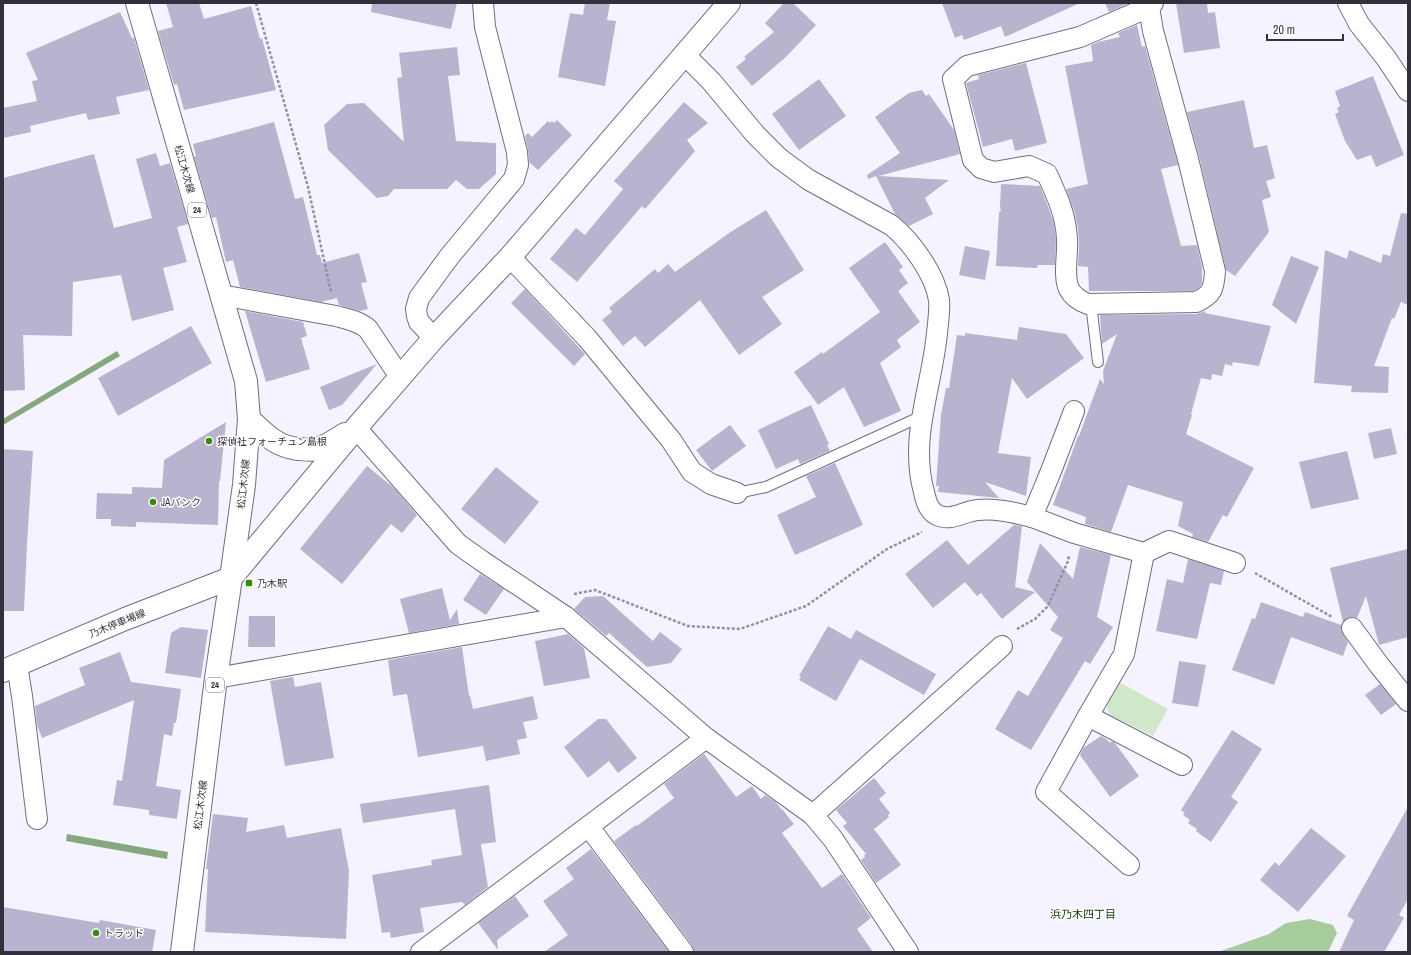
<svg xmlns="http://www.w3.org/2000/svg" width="1411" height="955" font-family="'Archivo Narrow','Noto Sans JP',sans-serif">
<rect width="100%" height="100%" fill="#f5f3ff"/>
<path fill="#cfe9c8" d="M 1119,682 L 1168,709 L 1153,736 L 1110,715 C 1102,702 1112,693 1119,682 Z"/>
<path fill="#a6cc9b" d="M 1310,919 L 1333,925 L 1337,933 L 1328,952 L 1218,952 L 1269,934 L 1286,923 Z"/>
<g fill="#84a97a">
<path d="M 117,351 L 120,356 L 3,425 L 3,419 Z"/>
<path d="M 67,834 L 168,852 L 167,859 L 66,841 Z"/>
</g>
<g fill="#b9b3cf">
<path d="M 166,3 L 199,3 L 204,19 L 251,6 L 260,39 L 262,38 L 276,90 L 184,110 L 177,84 L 174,85 L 158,31 L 173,27 Z"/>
<path d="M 372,3 L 457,3 L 451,29 L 371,12 Z"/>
<path d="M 585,3 L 610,3 L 607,20 L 616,21 L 605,86 L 558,77 L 570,13 L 583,15 Z"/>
<path d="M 784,3 L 793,3 L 816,25 L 787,56 L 752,86 L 736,67 L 746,59 L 744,57 L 774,32 L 765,23 Z"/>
<path d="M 942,3 L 1080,3 L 1005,37 L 1001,26 L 964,40 L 962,35 L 955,38 Z"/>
<path d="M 1105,3 L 1129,3 L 1109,12 Z"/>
<path d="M 1176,3 L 1207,3 L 1208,13 L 1215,12 L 1220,48 L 1184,53 Z"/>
<path d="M 120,12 L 132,38 L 134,38 L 149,90 L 116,97 L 120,114 L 88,120 L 86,113 L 30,126 L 31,132 L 3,138 L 3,108 L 37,101 L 32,81 L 38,80 L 26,53 Z"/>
<path d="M 1137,25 L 1142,47 L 1145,46 L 1178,165 L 1161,169 L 1181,246 L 1197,245 L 1202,267 L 1202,283 L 1199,288 L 1193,291 L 1089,291 L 1088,267 L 1078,266 L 1079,245 L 1078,228 L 1074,210 L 1066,189 L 1088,184 L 1065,66 L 1093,61 L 1091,45 L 1098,42 L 1120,37 L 1118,33 Z"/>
<path d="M 457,47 L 460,75 L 448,76 L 456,141 L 496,143 L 496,174 L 479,189 L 467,189 L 456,180 L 447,189 L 394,189 L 388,196 L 377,198 L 328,150 L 324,125 L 347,104 L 364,103 L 404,142 L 397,78 L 402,77 L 399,53 Z"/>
<path d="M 1026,63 L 1047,143 L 1015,151 L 1012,139 L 983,147 L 966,83 L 979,79 L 978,75 Z"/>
<path d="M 1373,76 L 1404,155 L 1376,167 L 1371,155 L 1357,160 L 1345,141 L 1335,114 L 1339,112 L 1337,108 L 1340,106 L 1335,91 Z"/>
<path d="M 819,79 L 846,116 L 799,150 L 772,114 Z"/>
<path d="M 922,90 L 926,96 L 929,94 L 954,130 L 960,154 L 879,176 L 949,180 L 925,198 L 933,214 L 909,226 L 895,214 L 876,176 L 868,179 L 867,175 L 900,153 L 875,117 L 909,93 Z"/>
<path d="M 1244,100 L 1254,148 L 1267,145 L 1275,178 L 1266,181 L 1271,197 L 1262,200 L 1269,232 L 1235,276 L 1226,270 L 1199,156 L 1187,112 Z"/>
<path d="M 684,102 L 708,123 L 687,140 L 695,151 L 645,209 L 642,206 L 577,282 L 550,259 L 576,228 L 585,235 L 623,189 L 614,181 Z"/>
<path d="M 557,120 L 572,135 L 538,170 L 529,162 L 528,149 L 525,136 L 528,133 L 532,137 L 548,121 L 550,123 L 552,121 L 554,123 Z"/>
<path d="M 274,122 L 295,199 L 303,197 L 317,255 L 320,255 L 322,263 L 359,253 L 367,282 L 361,283 L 368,309 L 360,311 L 339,305 L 337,298 L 321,302 L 240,287 L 233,260 L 226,262 L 216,217 L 212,218 L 194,157 L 196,156 L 193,144 Z"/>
<path d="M 156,153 L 160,166 L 170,163 L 188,224 L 177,227 L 187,262 L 163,268 L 174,310 L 132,321 L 121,275 L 73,282 L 72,336 L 23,335 L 25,390 L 3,391 L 3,178 L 94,154 L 114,228 L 152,218 L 136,159 Z"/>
<path d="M 1001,184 L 1040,186 L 1049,209 L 1054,224 L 1056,240 L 1055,265 L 1038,265 L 1037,268 L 996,266 L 999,212 L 1001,211 L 1000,207 Z"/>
<path d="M 766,210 L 804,270 L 762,297 L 782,324 L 739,355 L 700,300 L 645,347 L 635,336 L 623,346 L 602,320 L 612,312 L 609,308 L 655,269 L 658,273 L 668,264 L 675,272 L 729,233 Z"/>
<path d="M 1401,213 L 1408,214 L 1408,305 L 1401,302 L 1394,319 L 1392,318 L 1374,366 L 1389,367 L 1388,393 L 1351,392 L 1352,386 L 1314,383 L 1325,250 L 1347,259 L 1349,250 L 1381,263 L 1383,254 L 1390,256 Z"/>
<path d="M 885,242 L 903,267 L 899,270 L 908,283 L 898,291 L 920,322 L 897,340 L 901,347 L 880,363 L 901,411 L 864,427 L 844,387 L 818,405 L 794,372 L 822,352 L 823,354 L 880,312 L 849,268 Z"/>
<path d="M 965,246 L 990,251 L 985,280 L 959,275 Z"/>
<path d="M 1291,256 L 1319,267 L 1296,324 L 1272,305 Z"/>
<path d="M 525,289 L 585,354 L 574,366 L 511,303 Z"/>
<path d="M 245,311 L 303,322 L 307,336 L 301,338 L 310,369 L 266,382 Z"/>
<path d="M 1205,311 L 1205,313 L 1271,326 L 1259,366 L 1233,362 L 1232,366 L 1225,364 L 1222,376 L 1212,374 L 1211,380 L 1201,378 L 1191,414 L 1192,415 L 1186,434 L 1254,468 L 1227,517 L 1223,515 L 1208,542 L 1192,537 L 1193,534 L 1178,526 L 1183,502 L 1128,485 L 1111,532 L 1085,524 L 1086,517 L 1053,505 L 1078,436 L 1079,436 L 1100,379 L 1104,384 L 1103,371 L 1117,334 L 1102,344 L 1100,315 L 1196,314 Z"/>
<path d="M 191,326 L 212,363 L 118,416 L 98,378 Z"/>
<path d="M 1019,327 L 1066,334 L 1084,358 L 1027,399 L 1012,378 L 998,453 L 1031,457 L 1026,496 L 985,482 L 999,498 L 938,492 L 939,486 L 936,486 L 941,415 L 946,388 L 949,388 L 957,335 L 965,336 L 965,333 L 1017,340 Z"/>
<path d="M 377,364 L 342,405 L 329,410 L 320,387 Z"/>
<path d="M 811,405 L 829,444 L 827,445 L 830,451 L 800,464 L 798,459 L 776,469 L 758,430 Z"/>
<path d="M 226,422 L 220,481 L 219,481 L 218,525 L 136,522 L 136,527 L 111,526 L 111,519 L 96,519 L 97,493 L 132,494 L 132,487 L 162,488 L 164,460 Z"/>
<path d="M 730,425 L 746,446 L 712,471 L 696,450 Z"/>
<path d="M 1391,428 L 1397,454 L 1374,459 L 1368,433 Z"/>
<path d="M 3,449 L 33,451 L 27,544 L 24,611 L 3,611 Z"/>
<path d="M 1347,451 L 1359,499 L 1311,509 L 1299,462 Z"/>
<path d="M 835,463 L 863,525 L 795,555 L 777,515 L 816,497 L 806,476 Z"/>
<path d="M 367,466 L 394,488 L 417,515 L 402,533 L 391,524 L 342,584 L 300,549 Z"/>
<path d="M 496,467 L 539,502 L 505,544 L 461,509 Z"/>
<path d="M 1014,525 L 1022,526 L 1015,587 L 1035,592 L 1002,619 L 981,593 L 977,596 L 965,582 L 933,608 L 905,574 L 947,540 L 968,565 Z"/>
<path d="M 1040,543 L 1073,579 L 1080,547 L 1111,555 L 1097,617 L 1113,627 L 1090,664 L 1085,661 L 1031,750 L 995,729 L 1018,690 L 1028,696 L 1063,638 L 1050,630 L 1058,617 L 1027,582 Z"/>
<path d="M 1408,549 L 1408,637 L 1379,645 L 1366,596 L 1357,618 L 1350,617 L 1346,619 L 1343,622 L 1330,568 Z"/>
<path d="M 1188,559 L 1224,571 L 1221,585 L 1210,583 L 1197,639 L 1156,631 L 1167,579 L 1183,583 Z"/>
<path d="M 480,574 L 504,589 L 486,615 L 463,600 Z"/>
<path d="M 442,588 L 450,620 L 457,609 L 459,624 L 409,633 L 400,599 Z"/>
<path d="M 603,596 L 653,641 L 660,632 L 682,649 L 671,663 L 647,667 L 609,633 L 606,636 L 574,609 L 585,597 Z"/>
<path d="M 1261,602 L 1303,617 L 1305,612 L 1341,625 L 1341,630 L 1343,634 L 1348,642 L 1343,656 L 1291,637 L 1274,685 L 1232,670 L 1252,618 L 1255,619 Z"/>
<path d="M 249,616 L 275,616 L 275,647 L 248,647 Z"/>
<path d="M 828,626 L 851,639 L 856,630 L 936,674 L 924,695 L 860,659 L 836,701 L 799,680 L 801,677 L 799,676 Z"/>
<path d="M 181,627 L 208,630 L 201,678 L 165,673 L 171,633 Z"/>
<path d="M 568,634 L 584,648 L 590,678 L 544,686 L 535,641 Z"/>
<path d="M 462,647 L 469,696 L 470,696 L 473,709 L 533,696 L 538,719 L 523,722 L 527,738 L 517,740 L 520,754 L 486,761 L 483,746 L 418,757 L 407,694 L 393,696 L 388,660 Z"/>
<path d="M 120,652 L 131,682 L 181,689 L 176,723 L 174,723 L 172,736 L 164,734 L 156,786 L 181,790 L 177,819 L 149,815 L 149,810 L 113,805 L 117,780 L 122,781 L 134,700 L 42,738 L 37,725 L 35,706 L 85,685 L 79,668 Z"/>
<path d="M 1179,661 L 1206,665 L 1198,707 L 1172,703 Z"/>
<path d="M 293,677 L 295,687 L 321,682 L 334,758 L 285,766 L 270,681 Z"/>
<path d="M 1380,684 L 1396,704 L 1381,715 L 1365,695 Z"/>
<path d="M 598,719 L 606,719 L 637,758 L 618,773 L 609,761 L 588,778 L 564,747 Z"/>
<path d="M 1232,730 L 1262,749 L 1231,797 L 1238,802 L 1211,842 L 1196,831 L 1197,829 L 1188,823 L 1190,820 L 1183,815 L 1185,813 L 1181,810 Z"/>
<path d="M 1101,736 L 1106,739 L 1110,743 L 1112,741 L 1115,743 L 1139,776 L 1110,797 L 1080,755 L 1083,748 Z"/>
<path d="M 704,754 L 736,797 L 752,786 L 761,799 L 765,795 L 776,802 L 781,809 L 782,809 L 794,824 L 782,833 L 822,888 L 842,874 L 871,918 L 857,929 L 873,952 L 694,952 L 692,945 L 614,841 L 636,825 L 637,826 L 674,798 L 664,784 Z"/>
<path d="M 874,778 L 886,793 L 879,799 L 890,813 L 888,815 L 889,817 L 874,829 L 901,865 L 876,883 L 861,860 L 865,857 L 864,855 L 866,854 L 843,826 L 847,823 L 836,810 Z"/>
<path d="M 489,785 L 496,842 L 481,844 L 488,887 L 465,905 L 462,902 L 420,908 L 424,932 L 391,938 L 390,932 L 382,933 L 372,875 L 432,865 L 431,860 L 462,855 L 455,809 L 363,823 L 360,804 Z"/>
<path d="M 1408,807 L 1408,899 L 1399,915 L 1404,918 L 1384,952 L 1339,952 L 1354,920 L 1347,916 Z"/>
<path d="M 213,814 L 248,818 L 246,832 L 284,825 L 287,838 L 341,828 L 349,871 L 346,939 L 205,932 L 208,869 L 206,869 Z"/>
<path d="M 1311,828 L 1346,856 L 1298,912 L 1260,880 L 1275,862 L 1279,866 Z"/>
<path d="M 591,849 L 669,952 L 544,952 L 568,935 L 543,901 L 574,879 L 566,868 Z"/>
<path d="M 515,896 L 529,916 L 497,940 L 498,950 L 478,923 Z"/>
<path d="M 3,907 L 99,923 L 100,920 L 156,930 L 152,952 L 3,952 Z"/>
</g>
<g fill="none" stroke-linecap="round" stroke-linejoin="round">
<g stroke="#726c86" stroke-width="12">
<g id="service">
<path d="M 1091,304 L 1098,362"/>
<path d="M 737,493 L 766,487 L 922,416"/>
</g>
</g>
<g stroke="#726c86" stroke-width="22">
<g id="minor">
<path d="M 1348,3 L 1359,24 L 1386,58 L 1408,91"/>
<path d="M 1149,7 L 1153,31 L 1188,159 L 1215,271 C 1214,289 1212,295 1196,302 L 1088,304 C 1080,301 1073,297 1069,289 C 1063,277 1068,254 1067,239 C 1066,215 1057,196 1047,174 L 1029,166 L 994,172 L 981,168 L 973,160 L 953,79 L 967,66 L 1080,37 L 1149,7 L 1153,3"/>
<path d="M 684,54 L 711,81 L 755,134 L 779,158 L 809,180 L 891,225 C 911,241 935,274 939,300 C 940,311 938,323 937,333 C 932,387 909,438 924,492 C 926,501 928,510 937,515 C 951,522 964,511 978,510 C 996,508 1015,513 1032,517"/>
<path d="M 510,257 L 587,338 L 671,440 L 692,472 L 711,484 L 737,493"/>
<path d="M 223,299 L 232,297 L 336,316 C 347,319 359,321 368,329 L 400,377"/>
<path d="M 434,338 L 419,322 L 417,316 L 416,309 L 419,298 L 449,257 L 514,179 L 518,165 L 517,152 L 485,27 L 483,3"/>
<path d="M 1074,411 L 1051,471 L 1032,517 L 1074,533 L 1144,553 L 1169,541 L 1235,563"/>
<path d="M 356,428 L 458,544 L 482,561 L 566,617 L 706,738 L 813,815 L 833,839 L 908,952"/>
<path d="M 1144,553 L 1124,654 L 1088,716 L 1182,765"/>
<path d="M 1352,628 L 1379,665 L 1408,701"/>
<path d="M 17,665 L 22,696 L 37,819"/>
<path d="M 216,678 L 566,617"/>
<path d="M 1088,716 L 1046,792 L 1129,865"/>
<path d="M 813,815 L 1002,646"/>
<path d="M 589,827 L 683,952"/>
<path d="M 421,952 L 706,738"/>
</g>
</g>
<g stroke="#726c86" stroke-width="24">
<g id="tertiary">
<path d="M 249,419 C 265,434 275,446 298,449 C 304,449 312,451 317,449 C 327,446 336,440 345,434"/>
<path d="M 231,578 L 356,428 L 434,338 L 510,257 L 729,3"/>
</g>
</g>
<g stroke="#726c86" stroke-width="24">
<path id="secondary" d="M 3,671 L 125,619 L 231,578"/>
</g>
<g stroke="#726c86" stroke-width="24">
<path id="primary" d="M 137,3 L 246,381 L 249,419 L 244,485 L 231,578 L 216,678 L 182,952"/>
</g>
<g stroke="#93919d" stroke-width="2.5" stroke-dasharray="3 2" stroke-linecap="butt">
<path d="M 256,3 L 308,187 L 331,292"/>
<path d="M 1255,573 L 1332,617"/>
<path d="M 574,594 L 595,590 L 688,626 L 740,629 L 806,606 L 887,549 L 922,532"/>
<path d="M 1017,629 L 1035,619 L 1048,606 L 1068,561 L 1069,556"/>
</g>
<use href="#service" stroke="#fff" stroke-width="10"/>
<use href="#minor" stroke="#fff" stroke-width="20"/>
<use href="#tertiary" stroke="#fff" stroke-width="22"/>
<use href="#secondary" stroke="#fff" stroke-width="22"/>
<use href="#primary" stroke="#fff" stroke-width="22"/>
</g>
<g fill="#348f00" stroke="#fff" stroke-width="1.5">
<circle cx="209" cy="441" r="4"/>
<circle cx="153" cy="502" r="4"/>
<rect x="245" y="579" width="8" height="8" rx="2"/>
<circle cx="96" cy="933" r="4"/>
</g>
<g text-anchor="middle" stroke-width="3" stroke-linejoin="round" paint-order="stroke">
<g fill="#fff" stroke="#706e76" stroke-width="1">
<rect x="188" y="203" width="18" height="14" rx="3"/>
<rect x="206" y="678" width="18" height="14" rx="3"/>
</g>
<g font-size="9" font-weight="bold" fill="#32303b">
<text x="197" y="213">24</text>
<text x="215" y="688">24</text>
</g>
<g font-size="10" fill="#32303b" stroke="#fff">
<text transform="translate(185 169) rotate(74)" y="4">松江木次線</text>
<text transform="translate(243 484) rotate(-84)" y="4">松江木次線</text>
<text transform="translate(117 623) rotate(-22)" y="4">乃木停車場線</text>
<text transform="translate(200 805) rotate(-83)" y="4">松江木次線</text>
</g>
<g font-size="10" fill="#32303b" stroke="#fff" text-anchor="start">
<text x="217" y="445">探偵社フォーチュン島根</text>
<text x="161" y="506">JAバンク</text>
<text x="257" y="587">乃木駅</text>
<text x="104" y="937">トラッド</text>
</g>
<g font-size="11" fill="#0d3a00" stroke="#fff">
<text x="1083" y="918">浜乃木四丁目</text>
</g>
</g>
<rect width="1411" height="955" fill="none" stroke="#32303b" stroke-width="8"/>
<path d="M1267 34v6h76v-6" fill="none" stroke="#32303b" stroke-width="2"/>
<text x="1273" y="34" font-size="12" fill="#32303b" stroke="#ffffff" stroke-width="3" paint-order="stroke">20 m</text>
</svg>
